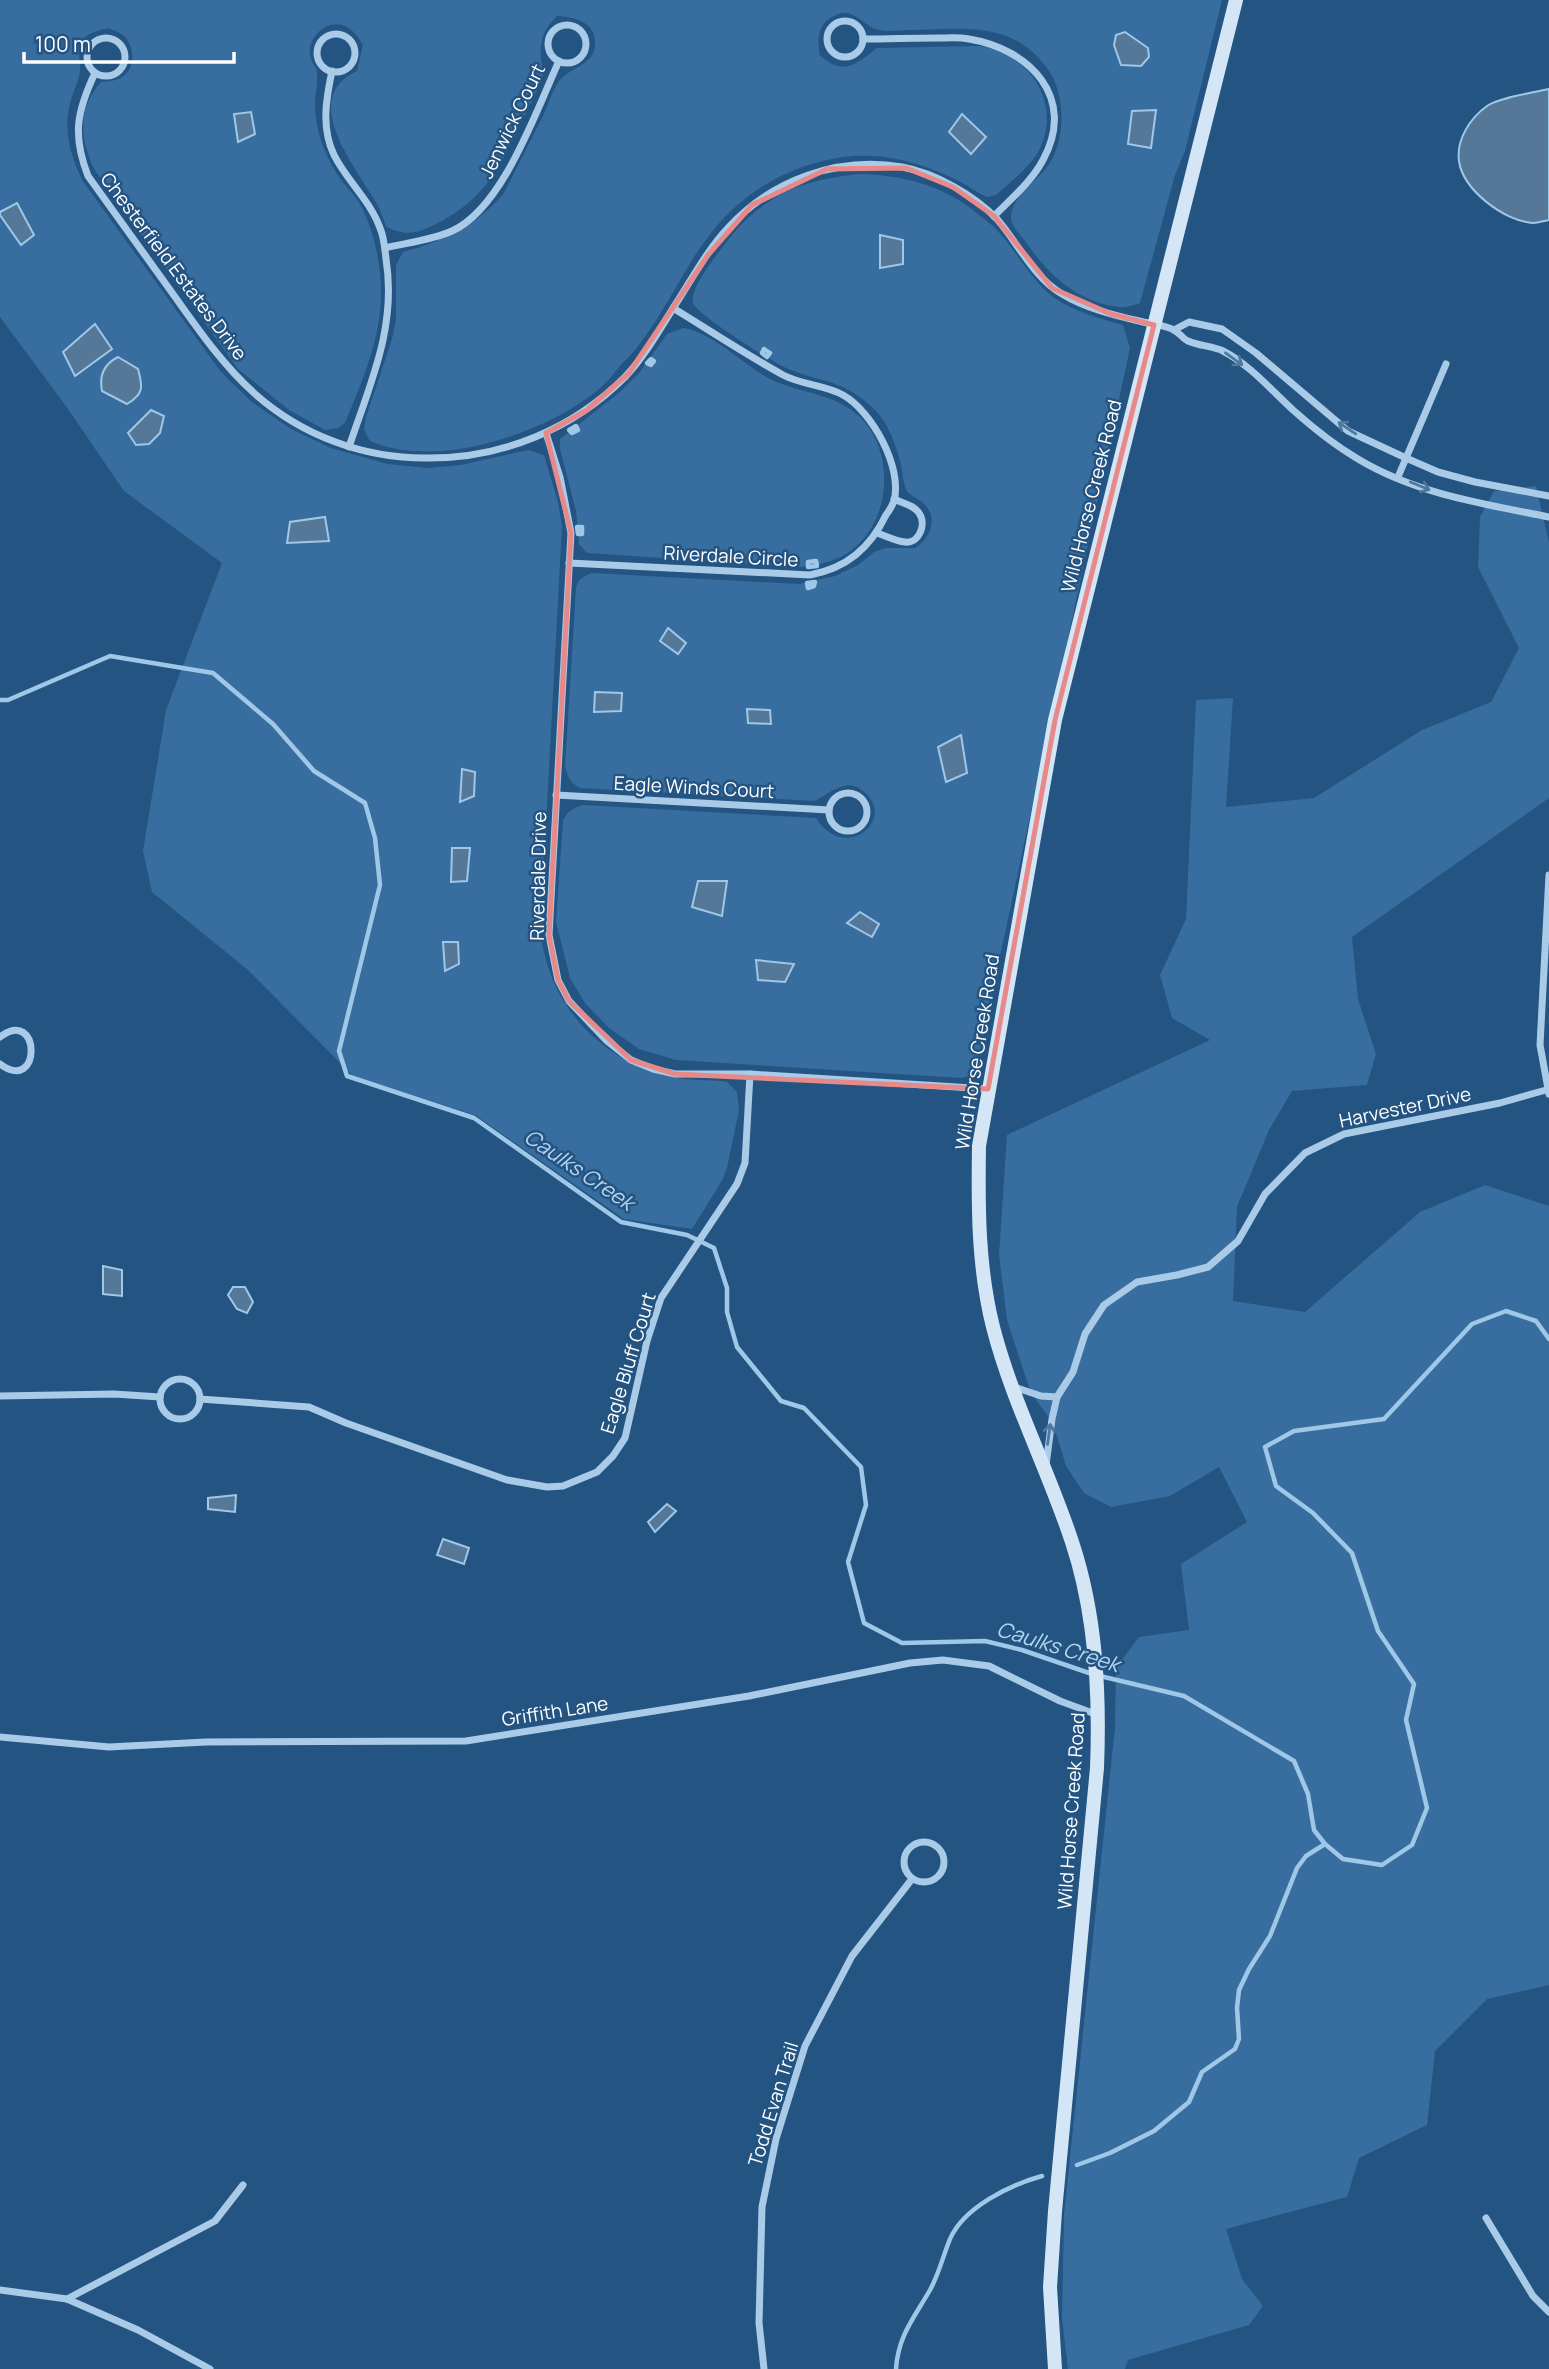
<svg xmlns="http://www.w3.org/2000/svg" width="1549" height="2369" font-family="Manrope,sans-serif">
<rect width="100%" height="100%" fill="#235482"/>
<g fill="#376e9f">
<path d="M 0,0 L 1222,0 L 1185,151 L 1175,175 L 1140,303 C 1134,305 1126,308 1119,307 C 1079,303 1047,274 1026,242 C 1020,235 1010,225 1011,215 C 1013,195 1039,180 1049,164 C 1066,139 1066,93 1047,68 C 1012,20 963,29 911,30 C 901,30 889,32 879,30 C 863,27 855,7 836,15 C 819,22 816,38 820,55 C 843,77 856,64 877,48 L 980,46 C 1029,53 1064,104 1038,152 C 1029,168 1010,182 996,195 L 988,197 C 978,194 971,187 961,182 C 926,165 893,154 854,156 C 801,160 750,186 716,227 C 686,262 669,306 641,342 C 635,351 627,358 620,366 C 613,374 607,383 599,389 C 565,417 526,433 485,444 C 449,453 404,456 370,441 L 364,430 L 366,417 L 392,339 L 396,320 L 396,265 L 403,252 C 441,242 478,225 504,193 C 517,167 530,142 543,116 C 548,105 552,91 559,81 C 570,67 595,65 595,44 C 596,22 575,17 557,16 C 544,28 539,41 541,59 C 541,64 544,70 543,75 C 539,90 529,105 523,119 C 500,166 486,199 436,224 C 416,234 407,236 386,227 C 384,220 381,213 378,206 C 359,171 296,99 357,71 L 363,45 C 355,32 347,21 330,25 C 317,29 306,45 311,58 C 312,64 317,67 317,72 C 318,83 315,94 315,104 C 315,129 324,153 337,174 C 344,186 356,195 362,208 C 374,232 381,264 381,291 C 382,336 362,382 345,423 L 338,428 L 325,430 L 289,410 L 238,369 L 94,169 C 80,138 77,109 101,82 C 106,81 113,81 118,79 C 136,73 136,46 123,35 C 119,32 113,30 108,28 C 99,31 88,32 83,40 C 76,50 81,61 80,72 C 78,83 72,94 70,104 C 63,131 71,156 82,180 L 221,372 L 252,402 L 291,429 L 331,448 L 387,464 L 428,468 L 461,465 L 528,450 L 544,455 L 558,502 L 562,526 L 540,935 C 544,952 548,971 556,987 C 579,1034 622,1066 672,1077 C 690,1081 709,1079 727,1082 L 737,1092 L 739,1110 L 727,1168 L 723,1179 L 692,1229 L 624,1219 L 475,1115 L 353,1076 L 248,970 L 152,892 L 143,851 L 166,710 L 222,563 L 124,491 L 68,409 L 0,317 Z"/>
<path d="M 862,174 C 904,176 939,184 973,210 C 979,216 988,221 994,227 C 1016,249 1028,277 1053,297 C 1074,312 1099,318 1123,325 L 1130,348 L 976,1069 L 970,1076 L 961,1078 L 676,1060 L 639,1049 L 609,1028 L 585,1003 L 570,978 L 556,922 L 563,820 C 568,811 573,808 583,805 L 816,818 C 845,864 897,819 864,792 C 859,787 851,784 844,786 C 833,788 824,797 814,801 L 580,788 C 570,783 568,777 565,767 L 576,588 C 578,579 584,576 592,573 L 799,584 L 835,576 L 858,565 L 874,552 L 885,548 L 915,548 C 930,539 939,518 924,504 C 919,499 911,496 907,491 C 903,484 903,473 901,465 C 896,443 887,420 870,405 C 838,377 818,383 784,367 C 770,360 697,315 693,303 C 689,287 722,248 732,235 C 767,193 809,178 862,174 Z"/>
<path d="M 683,328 C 710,331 746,366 770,379 C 801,394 837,393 862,419 C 898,458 890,531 841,557 C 827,563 814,566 800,567 L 587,553 L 579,544 L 576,511 L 560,449 L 560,439 L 620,392 L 639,373 L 667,334 Z"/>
<path d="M 1536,486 L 1549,543 L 1549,798 L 1352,937 L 1358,999 L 1376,1054 L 1367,1085 L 1292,1091 L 1269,1130 L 1237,1207 L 1233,1301 L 1305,1312 L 1420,1212 L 1485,1185 L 1549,1206 L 1549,1985 L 1487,1999 L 1435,2051 L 1427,2125 L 1359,2158 L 1347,2197 L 1226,2229 L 1242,2279 L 1263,2306 L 1249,2325 L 1128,2360 L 1125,2369 L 1068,2369 L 1062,2318 L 1064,2215 L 1115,1727 L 1116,1668 L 1139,1637 L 1189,1630 L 1181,1564 L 1247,1522 L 1219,1467 L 1170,1496 L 1111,1507 L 1084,1493 L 1066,1466 L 1053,1423 L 1031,1393 L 1007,1320 L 999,1255 L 1007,1135 L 1210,1040 L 1172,1018 L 1160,975 L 1186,919 L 1196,700 L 1233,698 L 1226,807 L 1314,798 L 1422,730 L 1491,702 L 1519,648 L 1478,567 L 1480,517 L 1494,491 Z"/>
</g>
<g fill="#557899" stroke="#9ec7e8" stroke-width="2">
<path d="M 1125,32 L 1148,48 L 1149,57 L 1141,66 L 1121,65 L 1114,45 L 1116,35 Z"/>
<path d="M 1549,89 L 1549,220 C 1544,221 1538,223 1533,223 C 1504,221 1463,190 1459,161 C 1456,140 1470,118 1487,106 C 1500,97 1533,93 1549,89 Z"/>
<path d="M 1156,110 L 1151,148 L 1128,144 L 1132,111 Z"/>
<path d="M 251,112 L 255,134 L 238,142 L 234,114 Z"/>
<path d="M 962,114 L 986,137 L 971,154 L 949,132 Z"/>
<path d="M 17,203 L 34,235 L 21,245 L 0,215 L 0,212 Z"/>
<path d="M 880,235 L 903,240 L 903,264 L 880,268 Z"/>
<path d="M 95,324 L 112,349 L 75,376 L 63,352 Z"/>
<path d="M 118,357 L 138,369 C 143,387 144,394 127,404 L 102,391 C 99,376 104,364 118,357 Z"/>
<path d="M 151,410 L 164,416 L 160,433 L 149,444 L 136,445 L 128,433 Z"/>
<path d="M 325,517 L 329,541 L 287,543 L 290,522 Z"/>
<path d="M 668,628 L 686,643 L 678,654 L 660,641 Z"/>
<path d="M 595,692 L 622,693 L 621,711 L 594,712 Z"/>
<path d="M 747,709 L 770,710 L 771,724 L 748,723 Z"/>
<path d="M 961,735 L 967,773 L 946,782 L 938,747 Z"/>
<path d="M 462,769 L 475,772 L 474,796 L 460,802 Z"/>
<path d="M 452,848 L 470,848 L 467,881 L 451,882 Z"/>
<path d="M 698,881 L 727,881 L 722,916 L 692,907 Z"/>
<path d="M 860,912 L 879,924 L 872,937 L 847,923 Z"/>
<path d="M 443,942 L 458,942 L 459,964 L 445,971 Z"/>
<path d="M 756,960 L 794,964 L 785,982 L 758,980 Z"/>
<path d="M 103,1266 L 122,1270 L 122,1296 L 103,1294 Z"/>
<path d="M 233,1287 L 245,1287 L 253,1302 L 247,1313 L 237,1309 L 228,1295 Z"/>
<path d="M 236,1495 L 235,1512 L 208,1509 L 208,1498 Z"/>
<path d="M 667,1504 L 676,1511 L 655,1532 L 648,1522 Z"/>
<path d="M 443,1539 L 469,1548 L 464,1564 L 437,1555 Z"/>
</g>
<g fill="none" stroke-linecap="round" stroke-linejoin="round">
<g stroke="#9ec7e8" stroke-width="4.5">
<path d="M 764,349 L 770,353 L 767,357 L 762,353 Z"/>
<path d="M 651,359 L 654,361 L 651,365 L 647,363 Z"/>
<path d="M 576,426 L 578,430 L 572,433 L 569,430 Z"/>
<path d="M 577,527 L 582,527 L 582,534 L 578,534 Z"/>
<path d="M 816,561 L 817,566 L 808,567 L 808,562 Z"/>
<path d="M 815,582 L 814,586 L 808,588 L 807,583 Z"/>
<path d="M 0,700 L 8,700 L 110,656 L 213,673 L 273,724 L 314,771 L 365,803 L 375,838 L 380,885 L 339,1051 L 347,1076 L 474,1118 L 621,1222 L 687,1235 L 714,1248 L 727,1288 L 727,1312 L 737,1347 L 781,1401 L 804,1408 L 861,1467 L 866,1505 L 848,1562 L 864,1623 L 902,1643 L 985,1641 L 1022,1650 L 1092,1674"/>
<path d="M 1100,1676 L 1184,1696 L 1294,1761 L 1308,1794 L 1314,1830 L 1325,1844 L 1343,1859 L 1382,1865 L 1412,1845 L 1427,1808 L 1406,1720 L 1414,1684 L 1378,1631 L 1352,1553 L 1313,1513 L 1276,1486 L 1265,1447 L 1294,1431 L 1384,1419 L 1472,1324 L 1506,1311 L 1536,1321 L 1549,1339"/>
<path d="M 1077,2165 L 1110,2153 L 1154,2131 L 1189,2102 L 1202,2072 L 1235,2049 L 1239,2039 L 1237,2008 L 1239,1990 L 1249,1969 L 1270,1936 L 1297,1868 L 1306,1856 L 1325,1844"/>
<path d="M 896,2369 C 898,2336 914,2318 930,2290 C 939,2274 943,2256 950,2239 C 964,2207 1010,2185 1042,2176"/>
</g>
<g stroke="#aacbe7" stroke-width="7">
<circle cx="845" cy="39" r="18"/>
<circle cx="567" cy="44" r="19"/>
<circle cx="336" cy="53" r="19"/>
<circle cx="106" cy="57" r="19"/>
<path d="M 863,39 C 888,39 913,38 938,38 C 948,38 959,37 969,39 C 1030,49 1077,98 1043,160 C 1032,181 1011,199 994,216"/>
<path d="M 332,71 C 326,99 321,128 334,155 C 347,181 370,200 380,228 C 384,237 385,249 386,259 C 397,327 370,384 349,447"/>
<path d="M 95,73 C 77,111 72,135 88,176 C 117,216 145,255 173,294 C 198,329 222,364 254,393 C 302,436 365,459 429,458 C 503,458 573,429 625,377 C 646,355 661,327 677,302 C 693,277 708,249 729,227 C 772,180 838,156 902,167 C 935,173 974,195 997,219 C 1018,243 1033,277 1062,294 C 1085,308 1113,315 1139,321 C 1150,324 1165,325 1174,330 C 1180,333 1183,339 1188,341 C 1199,346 1213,346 1223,351 C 1250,365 1271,390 1293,410 C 1312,427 1336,446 1358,459 C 1416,494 1484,504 1549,517"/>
<path d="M 385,248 C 406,243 432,240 452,231 C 503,208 536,111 559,61"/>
<path d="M 1174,330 L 1189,322 L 1222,329 L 1256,353 L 1348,431 L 1406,458 L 1438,472 L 1475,482 L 1549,496"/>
<path d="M 546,433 L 560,477 L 571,533 L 549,935 L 558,980 L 569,1001 L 607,1041 L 631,1060 L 653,1069 L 675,1074 L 750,1074 L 988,1089"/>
<path d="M 1398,477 L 1446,364"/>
<path d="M 877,533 C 886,536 896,541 905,542 C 919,544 927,524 919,513 C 914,505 902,503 894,499"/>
<path d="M 569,563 L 810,575 C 847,568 870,548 886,515 C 889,511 892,506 894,501 C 903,468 872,411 843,395 C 825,385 802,385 783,375 C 745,354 709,330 673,308"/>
<circle cx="848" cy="812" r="19"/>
<path d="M 556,795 L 829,810"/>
<path d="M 0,1037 C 41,1006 42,1095 0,1064"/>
<path d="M 1549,1094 L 1540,1045 L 1549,875"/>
<circle cx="180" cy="1399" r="20"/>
<path d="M 1014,1387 L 1041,1396 L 1057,1397"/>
<path d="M 0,1396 L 114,1394 L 160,1397"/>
<path d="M 200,1399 L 309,1407 L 346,1423 L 507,1480 L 547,1487 L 563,1486 L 597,1472 L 613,1456 L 625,1438 L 647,1341 L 661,1298 L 737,1184 L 745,1163 L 750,1074"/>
<path d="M 1046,1465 L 1052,1419 L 1057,1397 L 1073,1372 L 1085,1334 L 1104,1305 L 1137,1282 L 1177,1275 L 1208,1267 L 1238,1241 L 1265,1194 L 1305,1153 L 1344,1134 L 1500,1103 L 1546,1090"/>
<path d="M 0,1737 L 109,1747 L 206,1742 L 466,1741 L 749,1696 L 910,1663 L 943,1660 L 989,1666 L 1060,1701 L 1098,1715"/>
<circle cx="924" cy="1862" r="20"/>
<path d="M 1486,2218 L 1533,2296 L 1549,2312"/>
<path d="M 0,2290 L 67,2299 L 138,2330 L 210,2369"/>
<path d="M 67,2299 L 215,2221 L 243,2185"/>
<path d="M 764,2369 L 759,2323 L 762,2207 L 776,2139 L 805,2046 L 852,1956 L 912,1879"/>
</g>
<path stroke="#d4e6f6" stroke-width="14" d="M 1055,2369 L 1050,2287 L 1055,2211 L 1097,1768 C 1100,1692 1096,1614 1072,1542 C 1048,1469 1012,1401 993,1327 C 978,1267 978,1207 979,1146 L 1055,720 L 1236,0"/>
</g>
<defs><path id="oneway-shaft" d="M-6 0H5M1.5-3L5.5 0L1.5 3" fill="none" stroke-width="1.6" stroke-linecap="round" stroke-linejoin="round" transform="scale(1.75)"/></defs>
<g stroke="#4c78a0">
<use href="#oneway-shaft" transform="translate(1234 359) rotate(36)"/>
<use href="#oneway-shaft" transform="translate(1347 428) rotate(-146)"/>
<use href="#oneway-shaft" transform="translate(1420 486) rotate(22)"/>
<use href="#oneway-shaft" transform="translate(1049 1434) rotate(-82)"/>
</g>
<path fill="none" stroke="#e88989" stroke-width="5" stroke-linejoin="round" d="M 906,168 L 953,187 L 994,216 L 1052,288 L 1111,314 L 1154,325 L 1055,720 L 988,1089 L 675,1074 L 631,1060 L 569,1001 L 558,980 L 549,935 L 571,533 L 546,433 L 587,410 L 629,373 L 708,255 L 752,205 L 827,169 Z"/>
<g text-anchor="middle" stroke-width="5" stroke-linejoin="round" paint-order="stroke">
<g font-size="19" fill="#fff" stroke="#235482">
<text transform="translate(512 121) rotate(-64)" y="7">Jenwick Court</text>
<text transform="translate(174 266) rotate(53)" y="7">Chesterfield Estates Drive</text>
<text transform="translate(1091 496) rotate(-76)" y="7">Wild Horse Creek Road</text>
<text transform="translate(731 556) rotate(3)" y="7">Riverdale Circle</text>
<text transform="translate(694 787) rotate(3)" y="7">Eagle Winds Court</text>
<text transform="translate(538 876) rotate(-89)" y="7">Riverdale Drive</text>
<text transform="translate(977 1052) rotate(-81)" y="7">Wild Horse Creek Road</text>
<text transform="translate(1405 1107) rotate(-12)" y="7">Harvester Drive</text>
<text transform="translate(628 1363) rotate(-73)" y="7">Eagle Bluff Court</text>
<text transform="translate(555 1711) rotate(-9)" y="7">Griffith Lane</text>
<text transform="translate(1071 1811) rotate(-86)" y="7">Wild Horse Creek Road</text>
<text transform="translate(773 2104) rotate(-73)" y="7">Todd Evan Trail</text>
</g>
<g font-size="21" font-style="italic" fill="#b5d4ef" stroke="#235482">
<text transform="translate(579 1170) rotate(34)" y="7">Caulks Creek</text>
<text transform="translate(1058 1647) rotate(17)" y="7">Caulks Creek</text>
</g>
</g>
<path d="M24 52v10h210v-10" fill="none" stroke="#ffffff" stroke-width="3.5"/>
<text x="35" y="52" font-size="21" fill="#ffffff" stroke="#235482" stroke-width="5" paint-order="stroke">100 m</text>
</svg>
